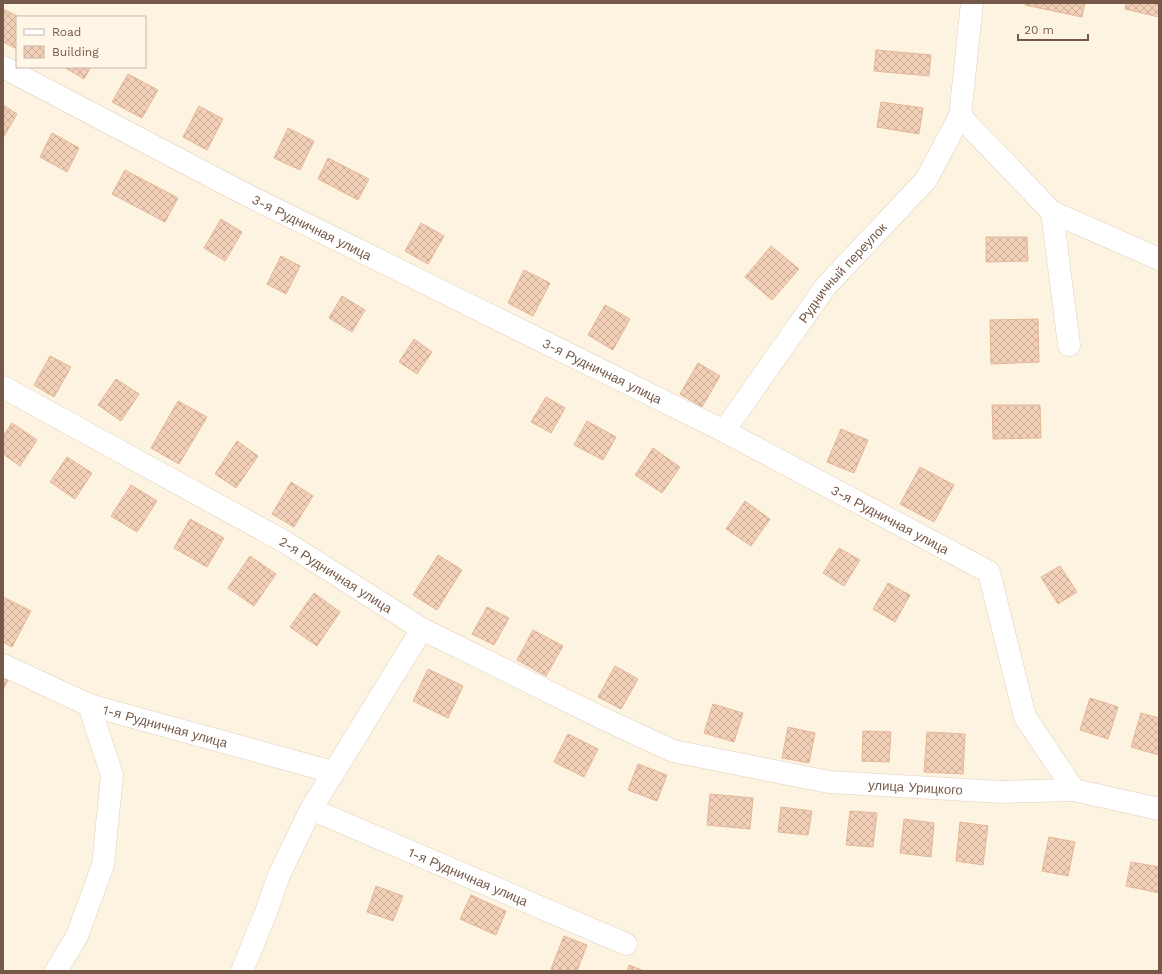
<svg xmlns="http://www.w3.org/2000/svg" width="1162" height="974" font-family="'Work Sans',sans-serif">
<defs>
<pattern id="building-cross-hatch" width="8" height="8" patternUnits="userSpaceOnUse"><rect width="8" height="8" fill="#f3d0b8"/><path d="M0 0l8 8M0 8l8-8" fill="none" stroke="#c9ac97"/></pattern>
</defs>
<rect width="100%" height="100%" fill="#fdf3e1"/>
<g fill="url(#building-cross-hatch)" stroke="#e6b798">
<path d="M 1026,3 L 1085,3 L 1082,17 L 1025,5 Z"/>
<path d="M 1126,3 L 1159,3 L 1159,17 L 1125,9 Z"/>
<path d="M 3,9 L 19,17 L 17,17 L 17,49 L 3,42 Z"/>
<path d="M 876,50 L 931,55 L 929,76 L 874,71 Z"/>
<path d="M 64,67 L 91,67 L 84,79 Z"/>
<path d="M 128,74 L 158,90 L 142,118 L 112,102 Z"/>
<path d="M 881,102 L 923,108 L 919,134 L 877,127 Z"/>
<path d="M 3,105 L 17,114 L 3,138 Z"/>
<path d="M 199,106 L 223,119 L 207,150 L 183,137 Z"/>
<path d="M 288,128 L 314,141 L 300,170 L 274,158 Z"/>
<path d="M 52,133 L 79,148 L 67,172 L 40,157 Z"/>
<path d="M 328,158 L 369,179 L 358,200 L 318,179 Z"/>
<path d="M 125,170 L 178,198 L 165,222 L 112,194 Z"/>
<path d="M 221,219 L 242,232 L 225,261 L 204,248 Z"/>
<path d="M 421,223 L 444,236 L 428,264 L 405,251 Z"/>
<path d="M 986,237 L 1027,237 L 1028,261 L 986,262 Z"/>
<path d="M 771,246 L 799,269 L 772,300 L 745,277 Z"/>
<path d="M 281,256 L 300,266 L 286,294 L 267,284 Z"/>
<path d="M 524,270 L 550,283 L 533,316 L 508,303 Z"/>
<path d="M 342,296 L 365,310 L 352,332 L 329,318 Z"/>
<path d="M 605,305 L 630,319 L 613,350 L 588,335 Z"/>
<path d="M 1038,319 L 1039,362 L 991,364 L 990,320 Z"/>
<path d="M 414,339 L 432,352 L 417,374 L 399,362 Z"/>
<path d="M 50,356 L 71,367 L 54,397 L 34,385 Z"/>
<path d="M 698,363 L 720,376 L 702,407 L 680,394 Z"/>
<path d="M 116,379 L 139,394 L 121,421 L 98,405 Z"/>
<path d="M 546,397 L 565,408 L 551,433 L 531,422 Z"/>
<path d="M 178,401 L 207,417 L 179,464 L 151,448 Z"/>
<path d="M 992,405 L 1040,405 L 1041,438 L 993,439 Z"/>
<path d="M 587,421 L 616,437 L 603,460 L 574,445 Z"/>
<path d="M 12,423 L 37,440 L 20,466 L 3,454 L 3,436 Z"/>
<path d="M 841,429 L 868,440 L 854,473 L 827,462 Z"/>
<path d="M 237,441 L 258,456 L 236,488 L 215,474 Z"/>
<path d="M 653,448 L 680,467 L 662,493 L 635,475 Z"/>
<path d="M 67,457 L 92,473 L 75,499 L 50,482 Z"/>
<path d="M 920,467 L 954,485 L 934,522 L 900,504 Z"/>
<path d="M 291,482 L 313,496 L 294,527 L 272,514 Z"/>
<path d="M 131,485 L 157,501 L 137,532 L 111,516 Z"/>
<path d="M 745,501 L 770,519 L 751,546 L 726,529 Z"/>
<path d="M 190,519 L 224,538 L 207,567 L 174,548 Z"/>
<path d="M 839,548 L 860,560 L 844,586 L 823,573 Z"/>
<path d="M 438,555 L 462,570 L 437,610 L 413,595 Z"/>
<path d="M 250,556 L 276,574 L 254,606 L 228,588 Z"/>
<path d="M 1060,566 L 1077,592 L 1058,604 L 1041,577 Z"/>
<path d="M 888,583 L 910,595 L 895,622 L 873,609 Z"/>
<path d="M 314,593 L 340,612 L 317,646 L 290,627 Z"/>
<path d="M 3,597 L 31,611 L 12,647 L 3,642 Z"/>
<path d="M 487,607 L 509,618 L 494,645 L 472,634 Z"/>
<path d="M 533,630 L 563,646 L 546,676 L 517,660 Z"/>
<path d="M 615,666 L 638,679 L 621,709 L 598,697 Z"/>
<path d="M 428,669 L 463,686 L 448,718 L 413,701 Z"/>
<path d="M 3,678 L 8,680 L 3,690 Z"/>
<path d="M 1090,698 L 1118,707 L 1108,739 L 1080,730 Z"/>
<path d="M 713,704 L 743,713 L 734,742 L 704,733 Z"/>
<path d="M 1141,713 L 1159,718 L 1159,755 L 1131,747 Z"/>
<path d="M 788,727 L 815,733 L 809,763 L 782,758 Z"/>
<path d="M 863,731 L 891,732 L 889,762 L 862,761 Z"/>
<path d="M 927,732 L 965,734 L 963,774 L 924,772 Z"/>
<path d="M 568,734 L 598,749 L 584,777 L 554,762 Z"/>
<path d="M 638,764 L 667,775 L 657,801 L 628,790 Z"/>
<path d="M 710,794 L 753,798 L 750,829 L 707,825 Z"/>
<path d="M 781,807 L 812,811 L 808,835 L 778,832 Z"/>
<path d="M 850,811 L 877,813 L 873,847 L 846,845 Z"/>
<path d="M 904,819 L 934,823 L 931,857 L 900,853 Z"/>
<path d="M 960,822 L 988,826 L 983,865 L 956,861 Z"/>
<path d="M 1049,837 L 1075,842 L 1068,876 L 1042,871 Z"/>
<path d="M 1131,862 L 1159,867 L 1159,893 L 1126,886 Z"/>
<path d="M 376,886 L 403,896 L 393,921 L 367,912 Z"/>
<path d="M 471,895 L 506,911 L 496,935 L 460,919 Z"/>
<path d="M 564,936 L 587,945 L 577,971 L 557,971 L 551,969 Z"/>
<path d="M 629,965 L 644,971 L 627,971 Z"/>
</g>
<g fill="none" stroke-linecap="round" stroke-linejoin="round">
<g stroke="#e1cfbd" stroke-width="23">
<g id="minor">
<path id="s1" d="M 3,67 L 239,191 L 724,431 L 989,572 L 1025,717 L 1074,790"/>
<path d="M 960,116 L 1052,212 L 1159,259"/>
<path d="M 1052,212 L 1069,345"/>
<path id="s2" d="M 3,387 L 285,542 L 422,629 L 602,718 L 673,751 L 829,782 L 1001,792 L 1074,790 L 1159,809"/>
<path id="s3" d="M 724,431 L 826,286 L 926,180 L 960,116 L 972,3"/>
<path id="s4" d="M 3,665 L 89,705 L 333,772"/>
<path id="s5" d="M 311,809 L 626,944"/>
<path d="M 56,971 L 77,936 L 103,865 L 112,775 L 89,705"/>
<path d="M 242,971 L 266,912 L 279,875 L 311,809 L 422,629"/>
</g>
</g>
<use href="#minor" stroke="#fff" stroke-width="22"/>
</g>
<g text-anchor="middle" stroke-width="3" stroke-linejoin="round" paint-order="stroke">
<g font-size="13" fill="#755847" stroke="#fff6e8">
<text dy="5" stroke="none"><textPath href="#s1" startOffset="348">3-я Рудничная улица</textPath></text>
<text dy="5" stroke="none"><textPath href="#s3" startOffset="198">Рудничный переулок</textPath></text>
<text dy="5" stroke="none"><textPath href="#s1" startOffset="672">3-я Рудничная улица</textPath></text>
<text dy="5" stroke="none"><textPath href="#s1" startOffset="996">3-я Рудничная улица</textPath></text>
<text dy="5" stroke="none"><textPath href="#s2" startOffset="382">2-я Рудничная улица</textPath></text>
<text dy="5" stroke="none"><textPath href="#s4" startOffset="174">1-я Рудничная улица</textPath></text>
<text dy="5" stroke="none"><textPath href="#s2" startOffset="1009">улица Урицкого</textPath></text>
<text dy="5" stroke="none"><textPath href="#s5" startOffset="171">1-я Рудничная улица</textPath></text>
</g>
</g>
<rect width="1162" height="974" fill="none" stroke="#755847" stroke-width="8"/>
<rect x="16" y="16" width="130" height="52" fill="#fff6e8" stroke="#c8b7a8"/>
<rect x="24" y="29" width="20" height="6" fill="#ffffff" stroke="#c8b7a8"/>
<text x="52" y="36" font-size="12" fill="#755847">Road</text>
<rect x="24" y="46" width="20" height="12" fill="url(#building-cross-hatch)" stroke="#c8b7a8"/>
<text x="52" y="56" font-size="12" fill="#755847">Building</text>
<path d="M1018 34v6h70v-6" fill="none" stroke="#755847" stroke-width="2"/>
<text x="1024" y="34" font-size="12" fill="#755847" stroke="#fff6e8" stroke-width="3" paint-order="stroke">20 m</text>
</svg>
